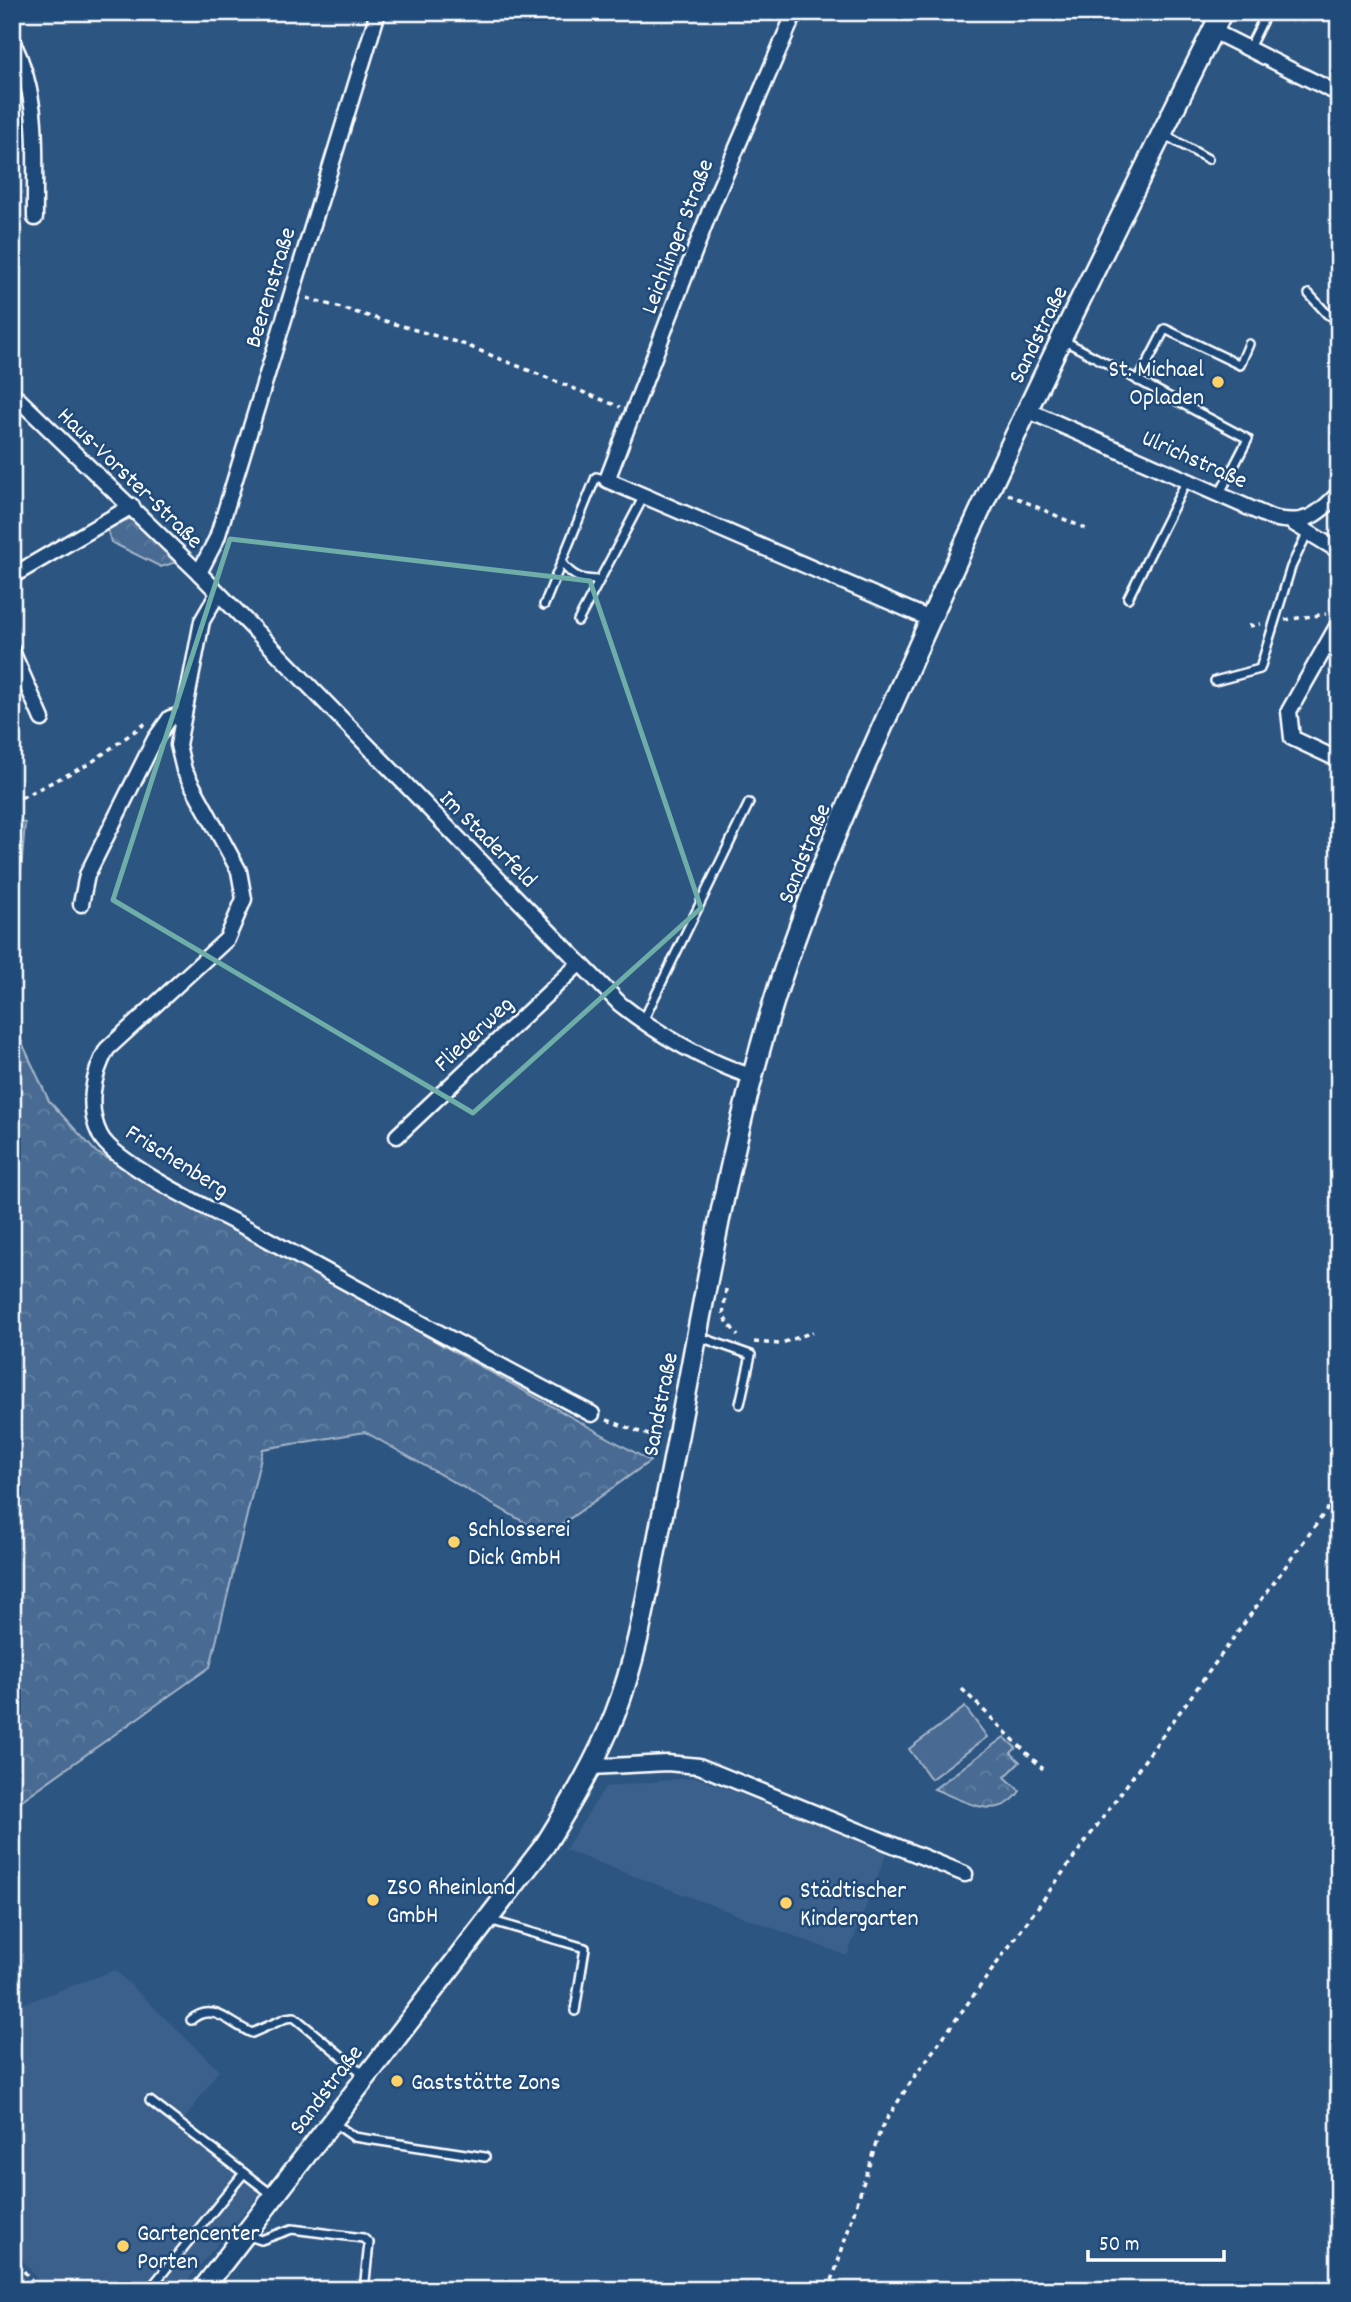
<svg xmlns="http://www.w3.org/2000/svg" width="1351" height="2302" font-family="Dekko,sans-serif">
<defs>
<pattern id="forest-crowns" width="20" height="18" patternUnits="userSpaceOnUse" patternTransform="scale(1.75)"><rect width="20" height="18" fill="#486b92"/><path d="M2 6a3 3 0 1 1 6 0M12 15a3 3 0 1 1 6 0" fill="none" stroke="#6381a2"/></pattern>
</defs>
<rect width="100%" height="100%" fill="#2c5582"/>
<filter id="ink" filterUnits="userSpaceOnUse"><feTurbulence type="fractalNoise" baseFrequency=".0143" numOctaves="2"/><feDisplacementMap in="SourceGraphic" scale="14" xChannelSelector="R" yChannelSelector="G"/><feConvolveMatrix kernelMatrix="1 2 1 2 8 2 1 2 1" color-interpolation-filters="sRGB"/></filter>
<g filter="url(#ink)">
<g fill="#3b618b">
<path d="M 695,1777 L 888,1849 L 847,1956 L 565,1850 L 605,1787 Z"/>
<path d="M 115,1970 L 219,2070 L 180,2126 L 266,2187 L 179,2290 L 45,2290 L 12,2245 L 12,2008 Z"/>
</g>
<path fill="#486b92" stroke="#a4b5c8" stroke-width="2" d="M 965,1707 L 987,1737 L 931,1779 L 909,1749 Z"/>
<g fill="url(#forest-crowns)" stroke="#a4b5c8" stroke-width="2">
<path d="M 134,517 L 179,561 L 161,567 L 111,542 L 107,528 Z"/>
<path d="M 12,819 L 25,823 L 12,980 Z"/>
<path d="M 12,1021 L 49,1101 L 96,1152 L 650,1461 L 547,1535 L 365,1432 L 263,1449 L 210,1667 L 12,1807 Z"/>
<path d="M 1004,1737 L 1016,1748 L 1011,1753 L 1020,1762 L 1005,1777 L 1020,1791 C 998,1824 963,1800 934,1789 Z"/>
</g>
<g fill="none" stroke-linecap="round" stroke-linejoin="round">
<g stroke="#fff" stroke-width="12">
<g id="lane">
<path d="M 1249,48 L 1267,12"/>
<path d="M 1163,134 L 1208,159"/>
<path d="M 1309,294 L 1327,314 L 1339,320"/>
<path d="M 1061,339 L 1248,439 L 1220,493"/>
<path d="M 1138,381 L 1165,329 L 1240,365 L 1249,344"/>
<path d="M 562,563 C 573,577 581,580 599,580"/>
<path d="M 1128,598 L 1187,480"/>
<path d="M 544,605 L 596,477 L 607,480"/>
<path d="M 578,621 L 644,496"/>
<path d="M 1215,681 L 1260,669 L 1291,567 L 1307,534"/>
<path d="M 643,1021 L 749,803"/>
<path d="M 697,1336 L 751,1355 L 740,1404"/>
<path d="M 489,1920 L 585,1948 L 575,2011"/>
<path d="M 191,2020 C 213,2001 230,2024 252,2033 L 286,2018 L 294,2017 L 366,2076"/>
<path d="M 150,2101 L 274,2196"/>
<path d="M 334,2123 L 354,2137 L 485,2157"/>
<path d="M 246,2235 L 261,2240 L 292,2229 L 363,2238 L 369,2243 L 364,2290"/>
<path d="M 149,2290 L 244,2173"/>
</g>
</g>
<g stroke="#fff" stroke-width="19">
<g id="street">
<path d="M 795,12 L 711,208 L 607,480 L 930,619"/>
<path d="M 1213,31 L 1339,94"/>
<path d="M 12,40 C 42,102 34,153 35,218"/>
<path d="M 12,393 L 199,573 L 620,1004 C 659,1035 706,1061 753,1077"/>
<path d="M 1027,410 L 1272,518 C 1304,526 1317,516 1339,493"/>
<path d="M 1293,523 L 1339,551"/>
<path d="M 199,573 L 217,538 L 378,12"/>
<path d="M 12,576 L 132,506"/>
<path d="M 217,595 L 202,621 L 178,745 L 184,770 L 239,871 L 244,899 L 227,939 L 107,1049 C 93,1074 86,1107 100,1135 C 115,1165 222,1215 256,1233 C 367,1294 479,1355 592,1414"/>
<path d="M 1339,623 L 1289,711 L 1292,738 L 1339,760"/>
<path d="M 12,651 L 42,719"/>
<path d="M 81,904 L 87,875 L 155,739 L 170,718 L 182,715"/>
<path d="M 397,1136 L 580,963"/>
<path d="M 591,1767 L 667,1763 L 699,1766 L 965,1874"/>
</g>
</g>
<g stroke="#fff" stroke-width="24">
<path id="secondary" d="M 202,2290 L 545,1845 C 571,1803 597,1760 615,1714 C 641,1647 650,1573 665,1503 C 700,1329 725,1152 780,982 C 815,876 861,774 907,672 C 1005,449 1114,230 1222,12"/>
</g>
<g stroke="#fff" stroke-width="3.5" stroke-dasharray="5 5" stroke-linecap="butt">
<path d="M 307,298 L 463,344 L 620,407"/>
<path d="M 1008,494 L 1086,529"/>
<path d="M 1285,620 L 1326,614"/>
<path d="M 1249,626 L 1261,624"/>
<path d="M 12,802 L 89,764 L 146,723"/>
<path d="M 726,1289 L 723,1316 L 738,1336"/>
<path d="M 754,1342 L 779,1344 L 813,1332"/>
<path d="M 607,1420 L 659,1439"/>
<path d="M 962,1689 L 1043,1769"/>
<path d="M 12,2255 L 38,2290"/>
<path d="M 829,2290 L 881,2128 L 912,2080 L 1339,1493"/>
</g>
<use href="#lane" stroke="#1f4a7a" stroke-width="7"/>
<use href="#street" stroke="#1f4a7a" stroke-width="14"/>
<use href="#secondary" stroke="#1f4a7a" stroke-width="19"/>
<g stroke="#fff" stroke-width="8">
<path id="rail" d="M 12,2288 L 13,2290"/>
</g>
<use href="#rail" stroke="#1f4a7a" stroke-width="5" stroke-dasharray="16" stroke-linecap="butt"/>
</g>
</g>
<path fill="none" stroke="#6fada8" stroke-width="5" stroke-linejoin="round" d="M 230,539 L 590,581 L 701,908 L 473,1113 L 113,900 Z"/>
<g fill="#ffd166" stroke="#1f4a7a" stroke-width="2.5">
<circle cx="1218" cy="382" r="7"/>
<circle cx="454" cy="1542" r="7"/>
<circle cx="373" cy="1900" r="7"/>
<circle cx="786" cy="1903" r="7"/>
<circle cx="397" cy="2081" r="7"/>
<circle cx="123" cy="2246" r="7"/>
</g>
<g text-anchor="middle" stroke-width="5" stroke-linejoin="round" paint-order="stroke">
<g font-size="24" fill="#fff" stroke="#1f4a7a">
<text transform="translate(676 236) rotate(-69)" y="8">Leichlinger Straße</text>
<text transform="translate(269 287) rotate(-73)" y="8">Beerenstraße</text>
<text transform="translate(1037 334) rotate(-64)" y="8">Sandstraße</text>
<text transform="translate(1195 458) rotate(24)" y="8">Ulrichstraße</text>
<text transform="translate(131 477) rotate(44)" y="8">Haus-Vorster-Straße</text>
<text transform="translate(489 838) rotate(45)" y="8">Im Staderfeld</text>
<text transform="translate(803 853) rotate(-68)" y="8">Sandstraße</text>
<text transform="translate(473 1033) rotate(-43)" y="8">Fliederweg</text>
<text transform="translate(178 1160) rotate(32)" y="8">Frischenberg</text>
<text transform="translate(659 1404) rotate(-79)" y="8">Sandstraße</text>
<text transform="translate(325 2089) rotate(-53)" y="8">Sandstraße</text>
</g>
<g font-size="24" fill="#fff" stroke="#1f4a7a" text-anchor="start">
<text x="1204" y="376" text-anchor="end">St. Michael<tspan x="1204" dy="28">Opladen</tspan></text>
<text x="468" y="1536">Schlosserei<tspan x="468" dy="28">Dick GmbH</tspan></text>
<text x="387" y="1894">ZSO Rheinland<tspan x="387" dy="28">GmbH</tspan></text>
<text x="800" y="1897">Städtischer<tspan x="800" dy="28">Kindergarten</tspan></text>
<text x="411" y="2089">Gaststätte Zons</text>
<text x="137" y="2240">Gartencenter<tspan x="137" dy="28">Porten</tspan></text>
</g>
</g>
<rect width="1351" height="2302" fill="none" stroke="#1f4a7a" stroke-width="42"/>
<rect x="21" y="21" width="1309" height="2260" fill="none" stroke="#fff" stroke-width="2.5" filter="url(#ink)"/>
<path d="M1088 2250v10h136v-10" fill="none" stroke="#ffffff" stroke-width="3.5"/>
<text x="1099" y="2250" font-size="21" fill="#ffffff" stroke="#1f4a7a" stroke-width="5" paint-order="stroke">50 m</text>
</svg>
